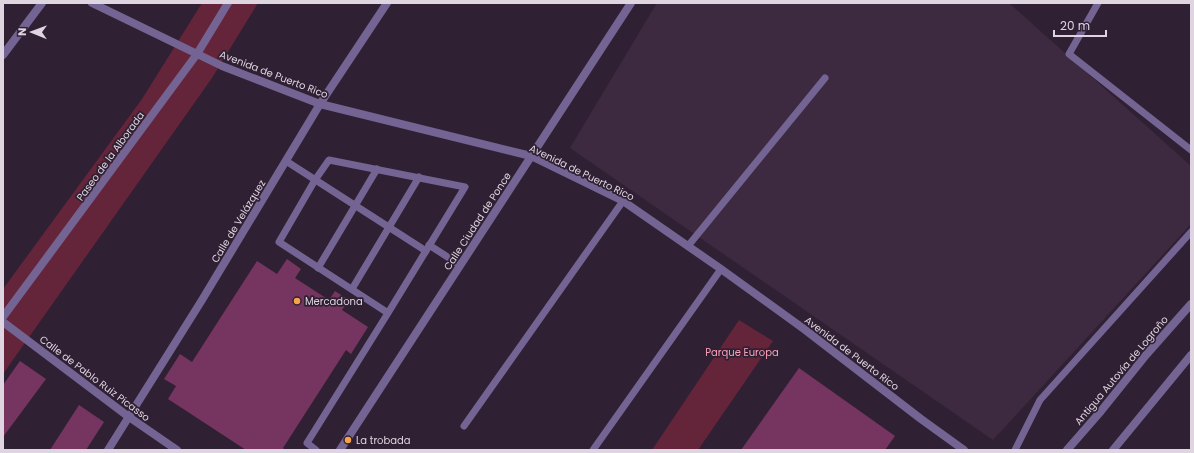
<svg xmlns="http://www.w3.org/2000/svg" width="1194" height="453" font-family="Poppins,sans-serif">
<rect width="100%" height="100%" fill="#302033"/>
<path fill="#3d2a41" d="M 657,3 L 1009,3 L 1191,166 L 1191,224 L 993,440 L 570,148 Z"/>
<g fill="#642439">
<path d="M 202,3 L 258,3 L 212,78 L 3,374 L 3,289 L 142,99 Z"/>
<path d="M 739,320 L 773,341 L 698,450 L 652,450 Z"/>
</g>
<g fill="#753560">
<path d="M 287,259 L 301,269 L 295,278 L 329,300 L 335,291 L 349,300 L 342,310 L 368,327 L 351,354 L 346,350 L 283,448 L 285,450 L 246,450 L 168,399 L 176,386 L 164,379 L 180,354 L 192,362 L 257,261 L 277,274 Z"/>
<path d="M 20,361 L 46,379 L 3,437 L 3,385 Z"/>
<path d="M 799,368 L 895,436 L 885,450 L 741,450 Z"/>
<path d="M 79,405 L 104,422 L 86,450 L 50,450 Z"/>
</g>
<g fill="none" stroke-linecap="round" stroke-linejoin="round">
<g stroke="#746493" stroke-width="7">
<path d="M 1098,3 L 1069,54 L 1191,150"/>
<path d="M 286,161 L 426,251"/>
<path d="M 429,245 L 460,265"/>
<path d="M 688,246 L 825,78"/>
<path d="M 318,268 L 377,169"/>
<path d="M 352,289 L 419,177"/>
<path d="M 464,426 L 623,201"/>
<path d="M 316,450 L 307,443 L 388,313 L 465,187 L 329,160 L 315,180 L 279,242 L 388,313"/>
<path d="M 593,450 L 721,269"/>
<path d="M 1015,450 L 1040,400 L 1191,232"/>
</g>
<path stroke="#746493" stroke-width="8" d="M 3,317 L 197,54 L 228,3"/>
<g stroke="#746493" stroke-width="8">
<path d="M 92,3 L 222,66 L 320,104 L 531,156 L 623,201 L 721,269 L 804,329 L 921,419 L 964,450"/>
<path d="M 3,55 L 42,3"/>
<path d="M 3,322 L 129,417 L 177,450"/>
<path d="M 108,450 L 202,300 L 320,104 L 387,3"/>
<path d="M 340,450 L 631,3"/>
<path d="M 1067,450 L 1101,411 L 1146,355 L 1191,304"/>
<path d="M 1113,450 L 1191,355"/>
</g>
</g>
<g fill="#f5a346" stroke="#302033" stroke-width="1.5">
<circle cx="297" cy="301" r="4"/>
<circle cx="348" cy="440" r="4"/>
</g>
<g text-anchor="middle" stroke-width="3.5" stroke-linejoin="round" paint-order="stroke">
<g font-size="10" fill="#dfd5e1" stroke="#302033">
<text transform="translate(274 74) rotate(21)" y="4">Avenida de Puerto Rico</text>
<text transform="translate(110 156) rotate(-54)" y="4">Paseo de la Alborada</text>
<text transform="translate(582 172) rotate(26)" y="4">Avenida de Puerto Rico</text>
<text transform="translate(238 221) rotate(-59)" y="4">Calle de Velázquez</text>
<text transform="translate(477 221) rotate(-57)" y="4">Calle Ciudad de Ponce</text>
<text transform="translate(852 353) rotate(37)" y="4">Avenida de Puerto Rico</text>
<text transform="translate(1121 370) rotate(-50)" y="4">Antigua Autovía de Logroño</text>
<text transform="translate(95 378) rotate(37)" y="4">Calle de Pablo Ruiz Picasso</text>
</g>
<g font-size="10" fill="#dfd5e1" stroke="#302033" text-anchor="start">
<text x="305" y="305">Mercadona</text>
<text x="356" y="444">La trobada</text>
</g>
<g font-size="10" fill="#f9a0b8" stroke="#302033">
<text x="742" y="356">Parque Europa</text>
</g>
</g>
<rect width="1194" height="453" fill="none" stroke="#dfd5e1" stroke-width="8"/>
<g transform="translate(32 32) rotate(271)" stroke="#302033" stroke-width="3" paint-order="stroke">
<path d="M0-3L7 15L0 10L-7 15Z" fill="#dfd5e1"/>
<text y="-6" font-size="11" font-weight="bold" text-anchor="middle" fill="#dfd5e1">N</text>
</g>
<path d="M1054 30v6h52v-6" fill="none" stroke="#dfd5e1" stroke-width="2"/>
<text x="1060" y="30" font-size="12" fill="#dfd5e1" stroke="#302033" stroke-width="3" paint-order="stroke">20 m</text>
</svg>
